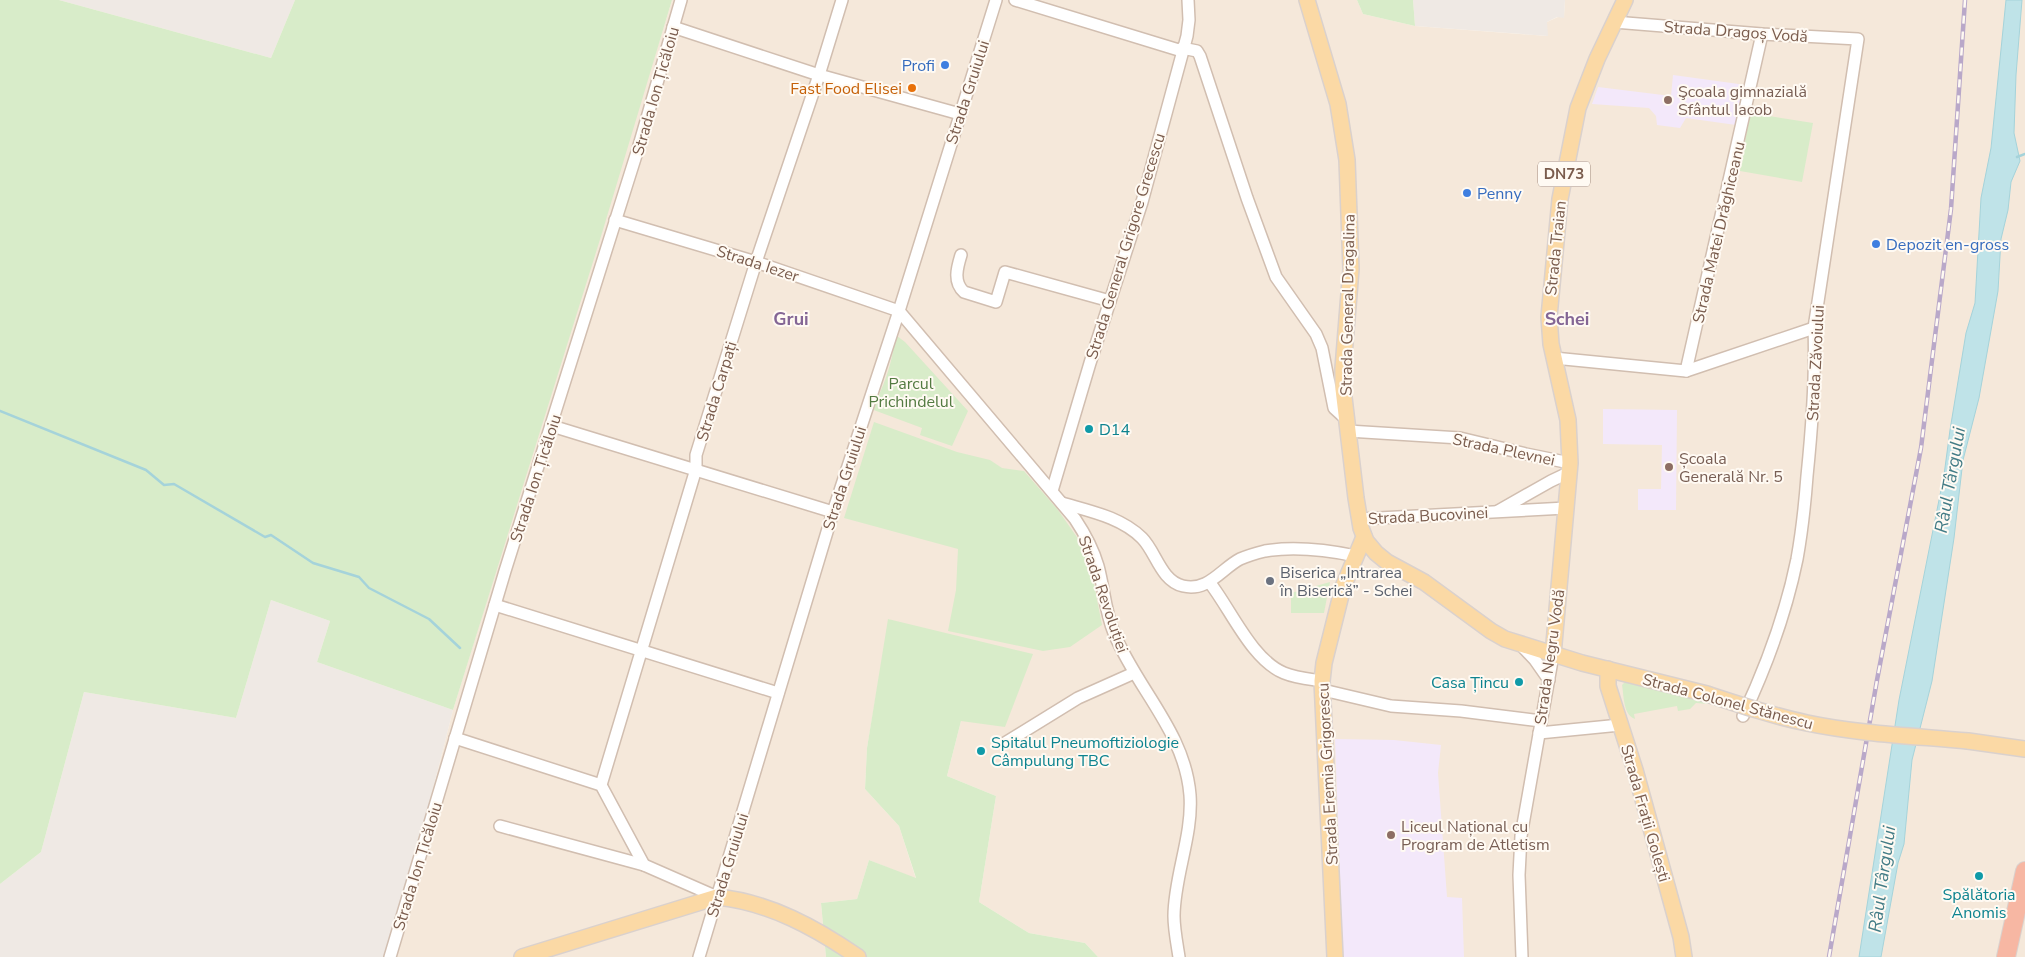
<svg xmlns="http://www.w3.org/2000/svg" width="2025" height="957" font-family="'Nunito Sans',sans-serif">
<rect width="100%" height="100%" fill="#fdf6ec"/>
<path fill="#f5e8da" d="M 672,0 L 1357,0 L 1363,14 L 1415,26 L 1547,36 L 1547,22 L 1558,17 L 1564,17 L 1565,0 L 2025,0 L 2025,957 L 1098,957 L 1085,943 L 1029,933 L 979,902 L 996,796 L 947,776 L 961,721 L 889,619 L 867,748 L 865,789 L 899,826 L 916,879 L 869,860 L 857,899 L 821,903 L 826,957 L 385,957 L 416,856 L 453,710 Z"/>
<g fill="#efe9e4">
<path d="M 59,0 L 295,0 L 271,58 Z"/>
<path d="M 1413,0 L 1565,0 L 1564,18 L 1557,17 L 1547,22 L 1548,36 L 1415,26 Z"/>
<path d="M 271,600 L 330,621 L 317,662 L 453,710 L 416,856 L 385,957 L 0,957 L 0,884 L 41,852 L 84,692 L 236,718 Z"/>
</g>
<g fill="#f3e8fa">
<path d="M 1673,75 L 1746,85 L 1743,106 L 1739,105 L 1736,125 L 1686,118 L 1680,128 L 1657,125 L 1656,116 L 1649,108 L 1592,104 L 1598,87 L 1671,96 Z"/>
<path d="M 1603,409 L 1677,410 L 1676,510 L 1638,510 L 1638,489 L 1661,489 L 1662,445 L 1603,444 Z"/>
<path d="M 1335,739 L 1394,740 L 1441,745 L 1438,773 L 1447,897 L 1462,898 L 1464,957 L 1343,957 Z"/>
</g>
<g fill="#d8ecc9">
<path d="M 0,0 L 59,0 L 271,58 L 295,0 L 672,0 L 602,233 L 453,710 L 317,662 L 330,621 L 271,600 L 236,718 L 84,692 L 41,852 L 0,884 Z"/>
<path d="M 1357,0 L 1413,0 L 1415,26 L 1363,14 Z"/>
<path d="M 1750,113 L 1813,123 L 1802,182 L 1740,171 Z"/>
<path d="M 897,336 L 905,342 L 968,411 L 952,446 L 920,435 L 922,428 L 871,409 C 882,393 894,359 894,340 Z"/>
<path d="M 874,422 L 957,452 L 990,460 L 1002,468 L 1024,471 L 1058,510 L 1088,553 L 1102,625 L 1070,647 L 1043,651 L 948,631 L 956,590 L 958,549 L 844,518 Z"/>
<path d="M 1330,582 L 1324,613 L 1291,613 L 1291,593 Z"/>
<path d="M 888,619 L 1033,654 L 1005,727 L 961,721 L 947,776 L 996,796 L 979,902 L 1029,933 L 1085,943 L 1098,957 L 826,957 L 821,903 L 857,899 L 869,860 L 916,878 L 899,826 L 865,789 L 867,748 Z"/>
<path d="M 1625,682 L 1629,682 L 1710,701 L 1709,704 L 1696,703 L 1690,709 L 1678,711 L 1677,706 L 1634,714 L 1635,719 C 1623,715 1624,696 1622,685 Z"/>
</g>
<path fill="#bfe3e8" stroke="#a5d3da" d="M 2006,0 L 2022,0 L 2016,75 L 2014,133 L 2020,161 L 2011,182 L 2008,210 L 2001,239 L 1998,291 L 1979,398 L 1963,460 L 1954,538 L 1932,681 L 1912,760 L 1904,844 L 1898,863 L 1881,957 L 1859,957 L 1899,700 L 1944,475 L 1950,430 L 1966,333 L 1975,303 L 1981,198 L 1991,148 Z"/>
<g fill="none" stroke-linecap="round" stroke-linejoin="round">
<g stroke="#a5d3da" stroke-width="2.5">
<path d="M 2017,157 L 2025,154"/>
<path d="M 0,411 L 146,470 L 164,485 L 174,484 L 265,537 L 271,535 L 313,563 L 359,577 L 369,588 L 429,619 L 460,648"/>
</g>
<g stroke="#d1beb0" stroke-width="14">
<g id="minor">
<path d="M 1015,0 L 1182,51"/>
<path d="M 1614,22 L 1762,34 L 1858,39 L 1814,328 C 1816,377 1812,427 1807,476 C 1805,503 1802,531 1797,559 C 1786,613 1766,667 1743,716"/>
<path d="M 673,27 L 819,75 L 960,114"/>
<path d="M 1182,48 L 1197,51 L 1200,56 L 1247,198 L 1276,277 L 1316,334 L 1322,348 L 1334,408 L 1346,419"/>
<path d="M 615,220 L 756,262 L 899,311 L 1075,519 C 1085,534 1093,549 1098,566 C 1104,588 1105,611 1114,633 C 1137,689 1185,732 1190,795 C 1193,835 1174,877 1174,916 C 1174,929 1177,944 1179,957"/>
<path d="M 961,255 C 957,268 953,282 964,292 L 996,302 L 1005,272 L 1110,301"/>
<path d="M 1554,358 L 1686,371 L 1814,328"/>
<path d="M 1686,371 L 1762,34"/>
<path d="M 552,426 L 833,512"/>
<path d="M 1348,431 L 1460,438 L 1526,454 L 1570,463"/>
<path d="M 1052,491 L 1090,363 L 1142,202 L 1187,36 L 1189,20 L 1188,0"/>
<path d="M 1062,503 C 1089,511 1121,517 1142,538 C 1156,552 1161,581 1183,586 C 1208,592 1221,569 1240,559 C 1247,556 1257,553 1265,551 C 1295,546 1327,550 1356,556"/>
<path d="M 1498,511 L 1551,481 L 1570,472"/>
<path d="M 1360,519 L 1566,508"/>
<path d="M 1210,583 C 1231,610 1252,660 1284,673 C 1296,678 1309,679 1322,681"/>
<path d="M 495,605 L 778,693"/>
<path d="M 1520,644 L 1535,660 L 1549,680"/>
<path d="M 1323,690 L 1391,706 L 1461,711 L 1541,721"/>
<path d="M 1539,733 L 1620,725"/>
<path d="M 455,738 L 601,785 L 644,865 L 717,897"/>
<path d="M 1005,743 L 1078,698 L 1134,673"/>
<path d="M 601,785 L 696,469 L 696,455 L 756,262 L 819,75 L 842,0"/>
<path d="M 500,826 L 644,865"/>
<path d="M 390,957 L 505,571 L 638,149 L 681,0"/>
<path d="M 699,957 L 833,512 L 899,311 L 996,0"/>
<path d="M 1522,957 L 1519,875 L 1521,836 L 1553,655"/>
</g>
</g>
<g stroke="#dad1cd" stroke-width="18">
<g id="major">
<path d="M 1307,0 L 1338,104 L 1347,160 L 1351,269 L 1343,368 L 1343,389 L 1356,498 L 1361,528 L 1366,541 L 1376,553 L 1387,562 L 1424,582 L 1491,631 L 1505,639 L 1582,663 L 1707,694"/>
<path d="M 1553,655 L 1570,463 L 1568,420 L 1551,344 L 1549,317 L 1560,199 L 1578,108 L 1597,59 L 1625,0"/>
<path d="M 1608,669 L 1608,686 L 1635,770 L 1681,937 L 1684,957"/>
<path d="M 1968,741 L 2025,749"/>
<path d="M 522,957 L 717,897 C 769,902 816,928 858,957"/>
<path d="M 1335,957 L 1322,681 L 1324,663 L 1343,587 L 1364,537"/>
</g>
</g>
<g stroke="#dad1cd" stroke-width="20">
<path id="highway" d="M 2006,957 L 2025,871"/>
</g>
<use href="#minor" stroke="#fff" stroke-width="11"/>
<use href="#major" stroke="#fbd9a5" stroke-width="15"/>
<use href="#highway" stroke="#f7b7a3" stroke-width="18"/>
<g stroke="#b9a8c9" stroke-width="4.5">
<path id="rail" d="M 1829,957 L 1877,680 L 1921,448 L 1951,209 L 1965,0"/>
</g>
<use href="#rail" stroke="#fffaf3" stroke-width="2.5" stroke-dasharray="8" stroke-linecap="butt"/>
<g stroke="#dad1cd" stroke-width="18" stroke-linecap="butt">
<path id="major-bridge" d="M 1707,694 C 1740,705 1773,716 1807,723 C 1860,734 1914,736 1968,741"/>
</g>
<use href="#major-bridge" stroke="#fbd9a5" stroke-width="15"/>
</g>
<g fill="#3f7fe0" stroke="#fffaf3" stroke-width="2">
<circle cx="945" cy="65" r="5"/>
<circle cx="1467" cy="193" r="5"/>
<circle cx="1876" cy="244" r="5"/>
</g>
<circle fill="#e8710a" stroke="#fffaf3" stroke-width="2" cx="912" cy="88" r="5"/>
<g fill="#8d6e63" stroke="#fffaf3" stroke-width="2">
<circle cx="1668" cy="100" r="5"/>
<circle cx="1669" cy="467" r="5"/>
<circle cx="1391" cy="835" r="5"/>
</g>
<g fill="#0f9aa8" stroke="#fffaf3" stroke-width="2">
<circle cx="1089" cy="429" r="5"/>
<circle cx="1519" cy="682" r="5"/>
<circle cx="981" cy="751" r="5"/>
<circle cx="1979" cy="876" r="5"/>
</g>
<circle fill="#6b7280" stroke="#fffaf3" stroke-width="2" cx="1270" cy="581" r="5"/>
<g text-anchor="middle" stroke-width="4" stroke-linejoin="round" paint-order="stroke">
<rect fill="#fffaf3" stroke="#a28b7f" stroke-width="1" x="1538" y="161.5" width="52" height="25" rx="4"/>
<g font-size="15" font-weight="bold" fill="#7a5c4d">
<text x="1564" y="179">DN73</text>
</g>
<g font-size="16" fill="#7a5c4d" stroke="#fffaf3">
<text transform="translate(1736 31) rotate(4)" y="6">Strada Dragoș Vodă</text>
<text transform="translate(655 91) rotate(-74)" y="6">Strada Ion Țicăloiu</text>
<text transform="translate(967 92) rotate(-72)" y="6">Strada Gruiului</text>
<text transform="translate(1718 232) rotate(-77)" y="6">Strada Matei Drăghiceanu</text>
<text transform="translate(1125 246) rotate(-73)" y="6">Strada General Grigore Grecescu</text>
<text transform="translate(1555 248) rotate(-84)" y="6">Strada Traian</text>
<text transform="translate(758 263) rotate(18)" y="6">Strada Iezer</text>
<text transform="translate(1347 305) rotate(-89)" y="6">Strada General Dragalina</text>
<text transform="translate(1815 363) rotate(-87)" y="6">Strada Zăvoiului</text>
<text transform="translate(716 391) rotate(-73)" y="6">Strada Carpați</text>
<text transform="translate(1504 449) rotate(12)" y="6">Strada Plevnei</text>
<text transform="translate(535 478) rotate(-72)" y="6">Strada Ion Țicăloiu</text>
<text transform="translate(844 478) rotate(-72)" y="6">Strada Gruiului</text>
<text transform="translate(1428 515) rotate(-3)" y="6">Strada Bucovinei</text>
<text transform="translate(1104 594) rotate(71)" y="6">Strada Revoluției</text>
<text transform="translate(1549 657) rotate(-82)" y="6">Strada Negru Vodă</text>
<text transform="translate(1728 701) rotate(15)" y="6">Strada Colonel Stănescu</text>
<text transform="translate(1327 774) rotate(-93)" y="6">Strada Eremia Grigorescu</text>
<text transform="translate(1646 813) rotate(74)" y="6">Strada Frații Golești</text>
<text transform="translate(727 865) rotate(-73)" y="6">Strada Gruiului</text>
<text transform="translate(417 866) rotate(-73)" y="6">Strada Ion Țicăloiu</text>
</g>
<g font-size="16" fill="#366cbe" stroke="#fffaf3" text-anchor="start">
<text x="935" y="71" text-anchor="end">Profi</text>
<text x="1477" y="199">Penny</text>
<text x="1886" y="250">Depozit en-gross</text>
</g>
<g font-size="16" fill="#c56008" stroke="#fffaf3" text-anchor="end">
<text x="902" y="94">Fast Food Elisei</text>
</g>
<g font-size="16" fill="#785e54" stroke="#fffaf3" text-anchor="start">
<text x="1678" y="97">Şcoala gimnazială<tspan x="1678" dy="18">Sfântul Iacob</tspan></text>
<text x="1679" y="464">Școala<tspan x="1679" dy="18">Generală Nr. 5</tspan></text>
<text x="1401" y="832">Liceul Național cu<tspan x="1401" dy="18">Program de Atletism</tspan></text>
</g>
<g font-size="16" fill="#537a41" stroke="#fffaf3">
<text x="911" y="389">Parcul<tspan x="911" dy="18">Prichindelul</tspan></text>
</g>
<g font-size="16" fill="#0d838f" stroke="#fffaf3" text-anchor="start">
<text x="1099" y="435">D14</text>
<text x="1509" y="688" text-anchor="end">Casa Țincu</text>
<text x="991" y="748">Spitalul Pneumoftiziologie<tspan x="991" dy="18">Câmpulung TBC</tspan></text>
<text x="1979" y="900" text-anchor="middle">Spălătoria<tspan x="1979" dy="18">Anomis</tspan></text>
</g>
<g font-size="16" fill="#5b616d" stroke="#fffaf3" text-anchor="start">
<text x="1280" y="578">Biserica „Intrarea<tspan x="1280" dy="18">în Biserică” - Schei</tspan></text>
</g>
<g font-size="18" font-weight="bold" fill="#846695" stroke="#fffaf3">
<text x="791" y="325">Grui</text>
<text x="1567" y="325">Schei</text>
</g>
<g font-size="18" font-style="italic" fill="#437c86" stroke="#fffaf3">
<text transform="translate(1950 480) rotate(-80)" y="6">Râul Târgului</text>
<text transform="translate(1882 879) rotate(-82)" y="6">Râul Târgului</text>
</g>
</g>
</svg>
